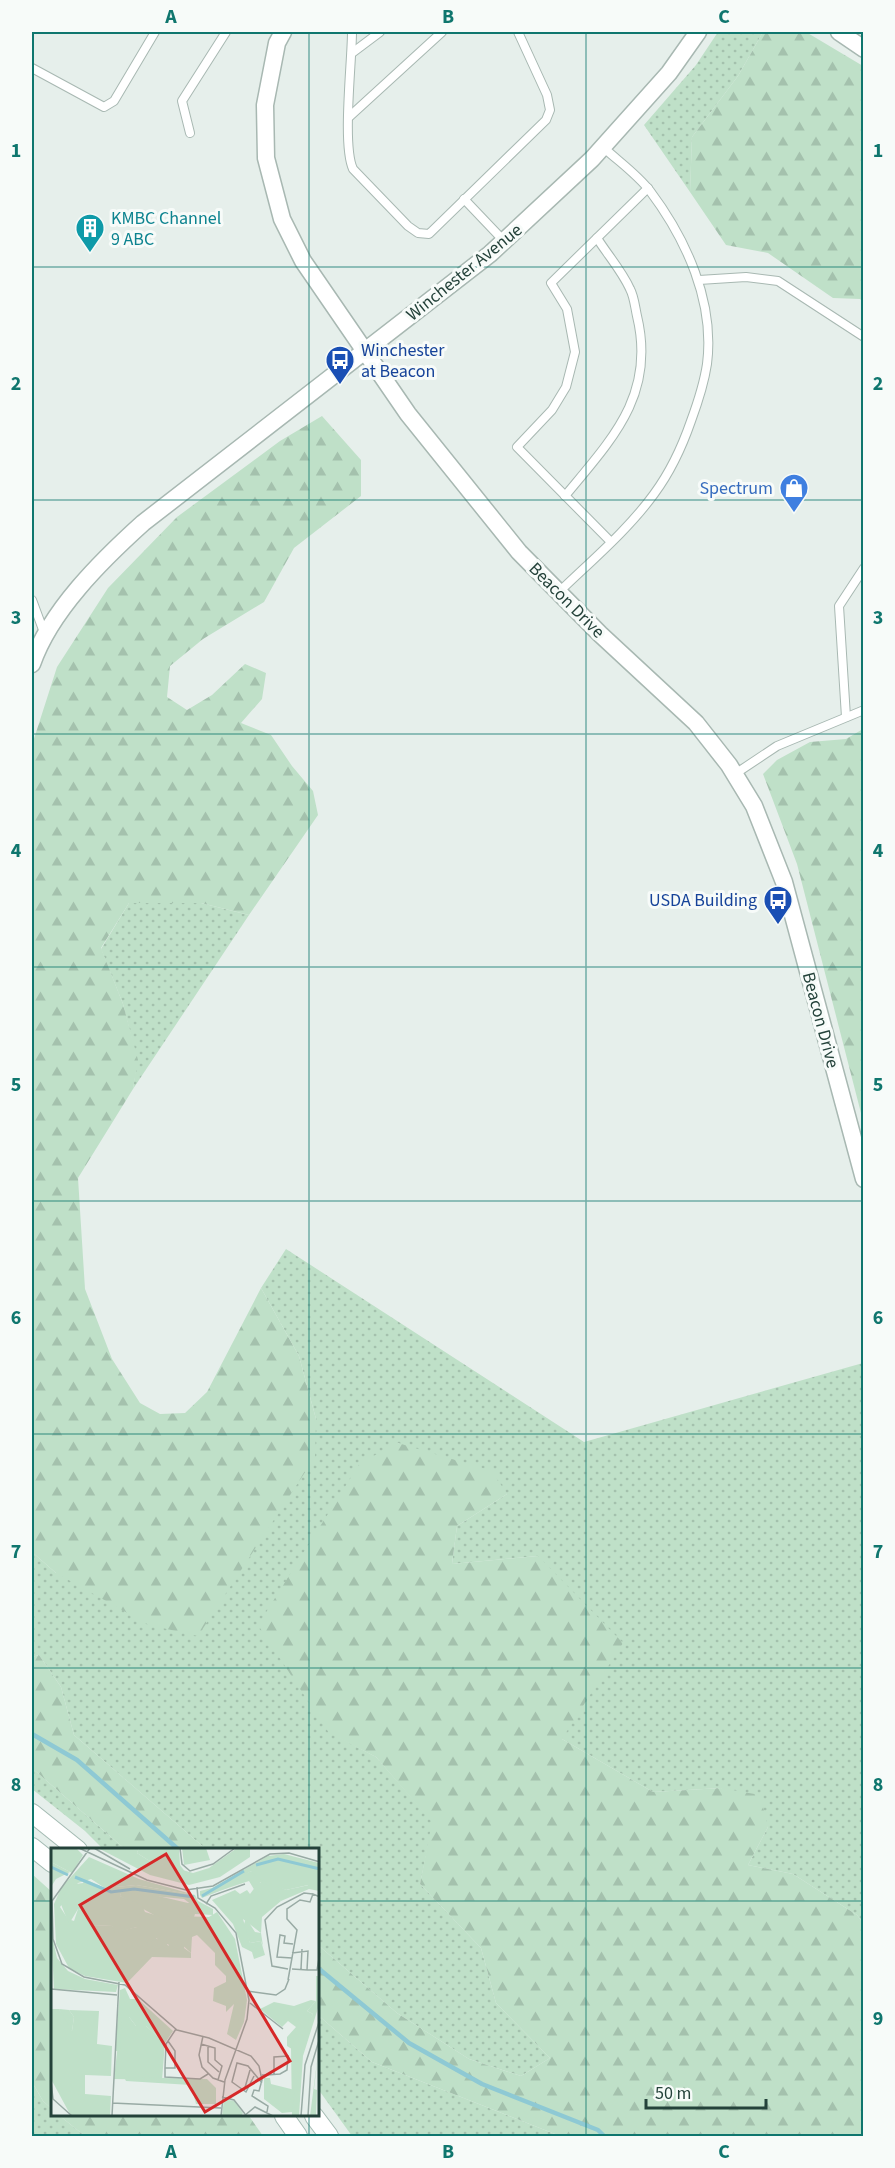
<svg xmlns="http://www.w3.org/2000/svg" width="895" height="2168" font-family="'Source Sans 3',sans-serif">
<defs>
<pattern id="grass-dots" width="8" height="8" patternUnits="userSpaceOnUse" patternTransform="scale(1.5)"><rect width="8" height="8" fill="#bfe0c8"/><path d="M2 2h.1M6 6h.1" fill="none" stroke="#a4c1ad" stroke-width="1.8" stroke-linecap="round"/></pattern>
<pattern id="forest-firs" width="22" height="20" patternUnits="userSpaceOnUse" patternTransform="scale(1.5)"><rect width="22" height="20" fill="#bfe0c8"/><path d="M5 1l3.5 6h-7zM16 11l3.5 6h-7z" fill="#a4c1ad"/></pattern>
</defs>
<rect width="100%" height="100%" fill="#e6efeb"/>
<g fill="url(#grass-dots)">
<path d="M 718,32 L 763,32 L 738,76 L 692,137 L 690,192 L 644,125 L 696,65 Z"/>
<path d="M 129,903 L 201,903 L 249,915 L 133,1089 L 137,1060 L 123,1004 L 101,949 Z"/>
<path d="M 286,1249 L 584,1442 L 863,1363 L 863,1923 L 857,1915 L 793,1874 L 748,1865 L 768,1827 L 721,1788 L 653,1792 L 562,1739 L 538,1556 L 452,1564 L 457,1526 L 507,1494 L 398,1443 L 329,1732 L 376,1757 L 433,1822 L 420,1884 L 481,1948 L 496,2003 L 550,2058 L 521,2076 L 469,2059 L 397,2013 L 318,1945 L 318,1850 L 207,1850 L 74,1735 L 61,1687 L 39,1655 L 32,1657 L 32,1552 L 56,1573 L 316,1419 L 299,1356 L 261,1288 Z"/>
<path d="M 32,1768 L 126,1850 L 104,1850 L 85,1831 L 32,1789 Z"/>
<path d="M 318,2015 L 372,2062 L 560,2136 L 352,2136 L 318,2089 Z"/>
<path d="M 32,2082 L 43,2101 L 52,2109 L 52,2116 L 60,2116 L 85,2136 L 32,2136 Z"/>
</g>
<g fill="url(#forest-firs)">
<path d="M 763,32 L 806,32 L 863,66 L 863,302 L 860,299 L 833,298 L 768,253 L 726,245 L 690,192 L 692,137 L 738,76 Z"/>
<path d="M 322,416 L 361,460 L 361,496 L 294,548 L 264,602 L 203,639 L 170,666 L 167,697 L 187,710 L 212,695 L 245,664 L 266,673 L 262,699 L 241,723 L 271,735 L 292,766 L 313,791 L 318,815 L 249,915 L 201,903 L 129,903 L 101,948 L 123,1004 L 138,1060 L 133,1089 L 78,1178 L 85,1289 L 112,1359 L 140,1403 L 160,1414 L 185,1413 L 207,1392 L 261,1288 L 299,1356 L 316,1419 L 315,1457 L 198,1636 L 149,1625 L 56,1573 L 32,1552 L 32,745 L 57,667 L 108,588 L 177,517 L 280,441 Z"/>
<path d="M 863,729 L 863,1121 L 797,864 L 763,774 L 777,760 L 810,742 L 846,739 Z"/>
<path d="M 398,1443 L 492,1471 L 507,1494 L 457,1526 L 452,1564 L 538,1556 L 623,1643 L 562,1739 L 653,1792 L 721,1788 L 760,1795 L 768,1827 L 748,1865 L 793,1874 L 857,1915 L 863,1923 L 863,2136 L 560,2136 L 372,2062 L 318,2015 L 318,1945 L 397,2013 L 469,2059 L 521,2076 L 550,2058 L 496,2003 L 481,1948 L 420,1884 L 432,1822 L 376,1757 L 329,1733 L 258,1625 L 360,1463 Z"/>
<path d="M 39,1655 L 61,1687 L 74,1735 L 207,1850 L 126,1850 L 32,1768 L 32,1657 Z"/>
<path d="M 32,1874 L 52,1892 L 52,2109 L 43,2101 L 32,2082 Z"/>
<path d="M 60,2116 L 249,2116 L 263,2136 L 85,2136 Z"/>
</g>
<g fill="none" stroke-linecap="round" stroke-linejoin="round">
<g stroke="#8ec9d4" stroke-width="4.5">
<path d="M 32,1734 L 77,1760 L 179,1850"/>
<path d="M 318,1968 L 409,2043 L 482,2084 L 598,2130 L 604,2136"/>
</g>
<g stroke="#a8b8b2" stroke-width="10">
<g id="service">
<path d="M 352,32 C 352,62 342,145 353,169 L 408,226 L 418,233 L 429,234 L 546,120 L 550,110 L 547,95 L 518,32"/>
<path d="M 352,53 L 380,32"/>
<path d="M 32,68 L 104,107 L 114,101 L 155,32"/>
<path d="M 349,117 L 442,32"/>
<path d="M 190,133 L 182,101 L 226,32"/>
<path d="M 464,199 L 504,241"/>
<path d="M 699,280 L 746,277 L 778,281 L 864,337"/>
<path d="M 565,496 C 612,439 656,395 637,316 C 635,307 634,296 630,289 C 622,271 607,254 597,238"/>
<path d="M 611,542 L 517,447 L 552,410 L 566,387 L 575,352 L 567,309 L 551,283 L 648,188"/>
<path d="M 559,592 C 591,561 628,530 654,494 C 671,471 682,447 691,421 C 698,402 704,384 707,364 C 715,302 686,239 650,191 C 637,174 618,161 603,147"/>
<path d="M 32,600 L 45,635"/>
<path d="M 846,717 L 839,606 L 864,568"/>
<path d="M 735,774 L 777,746 L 864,710"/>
</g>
</g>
<g stroke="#a8b8b2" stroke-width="19">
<g id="minor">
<path d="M 283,32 L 277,43 L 265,105 L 266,158 L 282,219 L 303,261 L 408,414 L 519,552 L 600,634 L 696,723 L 729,765 L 754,806 L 784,882 L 864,1179"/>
<path d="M 839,32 L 864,49"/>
<path d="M 32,664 C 50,611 102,560 143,523 L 490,254 L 592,159 L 669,73 L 698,32"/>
</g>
</g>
<g stroke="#a4bbb3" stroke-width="20">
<g id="secondary">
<path d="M 32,1813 L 78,1850"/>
<path d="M 32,1847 L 52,1863"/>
<path d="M 284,2116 L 298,2136"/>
<path d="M 314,2116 L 329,2136"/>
</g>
</g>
<use href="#service" stroke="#fff" stroke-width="8"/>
<use href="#minor" stroke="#fff" stroke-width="16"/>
<use href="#secondary" stroke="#fff" stroke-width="18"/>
</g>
<path fill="none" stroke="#0f766e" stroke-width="1.5" stroke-opacity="0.55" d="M 309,32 L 309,1850M 586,32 L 586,2136M 32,267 L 864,267M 32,500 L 864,500M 32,734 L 864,734M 32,967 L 864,967M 32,1201 L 864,1201M 32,1434 L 864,1434M 32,1668 L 864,1668M 32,1901 L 52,1901M 318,1901 L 864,1901M 309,2116 L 309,2136"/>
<defs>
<g id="building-pin" transform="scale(1.5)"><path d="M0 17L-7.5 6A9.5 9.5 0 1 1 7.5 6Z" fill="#0f9aa8" stroke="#f7fbf9"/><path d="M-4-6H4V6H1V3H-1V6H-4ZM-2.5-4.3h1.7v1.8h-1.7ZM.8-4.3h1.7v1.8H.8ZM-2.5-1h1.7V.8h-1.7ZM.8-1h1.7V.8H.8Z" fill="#fff"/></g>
<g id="bus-pin" transform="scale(1.5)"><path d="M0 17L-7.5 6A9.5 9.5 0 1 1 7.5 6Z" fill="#1a4fb4" stroke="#f7fbf9"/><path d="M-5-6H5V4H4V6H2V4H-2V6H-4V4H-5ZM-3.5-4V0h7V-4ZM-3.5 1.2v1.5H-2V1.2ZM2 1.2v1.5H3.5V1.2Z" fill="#fff"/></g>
<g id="shop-pin" transform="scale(1.5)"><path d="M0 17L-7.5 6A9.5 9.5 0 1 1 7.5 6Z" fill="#3f7fe0" stroke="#f7fbf9"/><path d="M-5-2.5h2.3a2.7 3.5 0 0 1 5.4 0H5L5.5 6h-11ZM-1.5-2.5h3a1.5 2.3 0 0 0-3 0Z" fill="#fff"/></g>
</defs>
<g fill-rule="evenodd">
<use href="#building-pin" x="90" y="228"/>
<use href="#bus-pin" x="340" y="360"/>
<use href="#shop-pin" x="794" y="488"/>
<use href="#bus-pin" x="778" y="900"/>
</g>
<g text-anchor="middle" stroke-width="6" stroke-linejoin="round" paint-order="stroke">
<g font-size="18" fill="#0d838f" stroke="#f7fbf9" text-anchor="start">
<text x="111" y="224">KMBC Channel<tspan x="111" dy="21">9 ABC</tspan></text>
</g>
<g font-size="18" fill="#24423a" stroke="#f7fbf9">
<text transform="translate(464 272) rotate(-39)" y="6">Winchester Avenue</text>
<text transform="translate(567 600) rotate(45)" y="6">Beacon Drive</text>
<text transform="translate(821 1020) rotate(75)" y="6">Beacon Drive</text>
</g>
<g font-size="18" fill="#164399" stroke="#f7fbf9" text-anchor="start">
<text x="361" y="356">Winchester<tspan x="361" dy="21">at Beacon</tspan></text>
<text x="757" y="906" text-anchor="end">USDA Building</text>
</g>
<g font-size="18" fill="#366cbe" stroke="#f7fbf9" text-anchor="end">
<text x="773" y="494">Spectrum</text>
</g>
</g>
<g transform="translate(51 1848)">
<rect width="268" height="268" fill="#e6efeb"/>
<path d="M 0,0 L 25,0 L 32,7 L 21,25 L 0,14 ZM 88,0 L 128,0 L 129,17 L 135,25 L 97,12 L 86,5 ZM 131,0 L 155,0 L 159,12 L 133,17 ZM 38,9 L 88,31 L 144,47 L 85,37 L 54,40 L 40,31 L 27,35 L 9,59 L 17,71 L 23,73 L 27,61 L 31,62 L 42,77 L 61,78 L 68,83 L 86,79 L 118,98 L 103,67 L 69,48 L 70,44 L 86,43 L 137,55 L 147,53 L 162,61 L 162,67 L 144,66 L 133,100 L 140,105 L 140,110 L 101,109 L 76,135 L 34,128 L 18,120 L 5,96 L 3,56 L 10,40 ZM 200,23 L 235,42 L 258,37 L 258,41 L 230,53 L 209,34 L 204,43 L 198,33 L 162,45 ZM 195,70 L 204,84 L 210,85 L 212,98 L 210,93 L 199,95 L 192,79 ZM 0,84 L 6,110 L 17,123 L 34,131 L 67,137 L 65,144 L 3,141 ZM 265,128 L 268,128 L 268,157 L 252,208 L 248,268 L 241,268 L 240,200 L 262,166 L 256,163 L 265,153 ZM 8,161 L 18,162 L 23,169 L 21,183 L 16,180 ZM 70,169 L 78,169 L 85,178 L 95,178 L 114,195 L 111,232 L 63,231 ZM 268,198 L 263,241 L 266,242 L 265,268 L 259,268 Z" fill="#bfe0c8"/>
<path d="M 47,0 L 88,0 L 86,5 L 97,12 L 142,25 L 158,20 L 186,0 L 199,0 L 199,9 L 169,29 L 138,37 L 99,27 ZM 233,6 L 268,15 L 268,43 L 258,41 L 257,37 L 235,42 L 206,30 L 200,23 L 176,40 L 151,50 L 149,47 L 149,43 L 161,40 L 217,8 ZM 0,14 L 19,24 L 5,31 L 0,39 ZM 34,31 L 54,40 L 85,37 L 144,47 L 147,53 L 141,57 L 133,51 L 70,45 L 69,48 L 91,57 L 94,64 L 121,72 L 121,94 L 108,101 L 106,90 L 99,95 L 86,92 L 86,79 L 64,85 L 61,78 L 42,77 L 31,62 L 27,61 L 18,76 L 9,54 L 18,37 L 32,35 ZM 208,34 L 218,37 L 230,53 L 211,69 L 210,85 L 192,71 L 199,95 L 210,93 L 214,107 L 203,111 L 201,104 L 191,99 L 182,76 L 161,52 L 184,42 L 189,46 L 196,42 L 199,46 ZM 166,64 L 184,91 L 196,152 L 193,174 L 185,192 L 176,186 L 183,156 L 175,164 L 175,158 L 162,153 L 163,140 L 175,134 L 175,128 L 164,117 L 164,105 L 146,87 L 141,89 L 140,105 L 126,92 L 127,68 L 158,69 ZM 74,140 L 79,151 L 87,151 L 122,183 L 114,195 L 95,178 L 85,178 L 78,169 L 71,169 L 69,203 L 64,203 L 69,142 ZM 260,152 L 265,153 L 256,163 L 262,166 L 244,203 L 236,198 L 236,189 L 245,179 L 237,173 L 231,179 L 209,161 L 223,154 L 243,158 ZM 0,161 L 8,161 L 21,183 L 23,169 L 18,162 L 48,163 L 46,196 L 61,198 L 60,228 L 34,227 L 34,246 L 60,248 L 59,268 L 20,268 L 0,231 ZM 73,229 L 156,231 L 165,240 L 165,256 L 145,256 L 140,237 L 75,233 ZM 213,230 L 219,230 L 220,236 L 244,242 L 241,264 L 231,265 L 213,251 ZM 173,251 L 183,253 L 192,265 L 190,268 L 171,268 Z" fill="#bfe0c8"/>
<path fill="none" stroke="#8ec9d4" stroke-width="3" d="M 205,17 L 227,11 L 269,21M 0,19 L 17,27M 24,29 L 60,44 L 83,41 L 143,49M 151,48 L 193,23"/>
<path fill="none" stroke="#98aaa4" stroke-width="1.5" d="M 28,0 L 96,32 L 135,42 L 162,38 L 219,6 L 238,5 L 269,14M 39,0 L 1,53 L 2,91 L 11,116 L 33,129 L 74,137 L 126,182 L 158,190 L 200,208 L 208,218 L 211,232 L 208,243 L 203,242 L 201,248 L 217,258 L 216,264M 43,0 L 79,21M 129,0 L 131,16 L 139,23 L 162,16 L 184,0M 146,39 L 147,50 L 164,60 L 185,85 L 198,152 L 196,171 L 174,232 L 170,268M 155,56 L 160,48 L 194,36M 241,110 L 226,109 L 229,87 L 234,88 L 233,95 L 242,96M 237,121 L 221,118 L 214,72 L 226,59 L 253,45 L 262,46M 241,121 L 256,122 L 257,103 L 241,105M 250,121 L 251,101M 256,122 L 266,122 L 269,105M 237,132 L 246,82 L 236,71 L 236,61 L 249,52 L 259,54 L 262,46 L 269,49M 0,141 L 66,147M 196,143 L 225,147 L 234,141 L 238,131M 199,155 L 232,181M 152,188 L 148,207 L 151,219 L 162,230 L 173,234M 117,193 L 124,203 L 124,220 L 114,220 L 115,196 L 125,181M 150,196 L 164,200 L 164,212 L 171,218 L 167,232M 157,198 L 157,214 L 168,224M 114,220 L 114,229 L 149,231 L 157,226M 211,227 L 216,227 L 229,226 L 236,222 L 237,208 L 223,209 L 223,226M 203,228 L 195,244 L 181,234 L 186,215 L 197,218 L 211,235M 0,233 L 2,251 L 21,268M 193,243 L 199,222M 171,249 L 183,252 L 194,266M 61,255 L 170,260M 61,268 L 68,134M 193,268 L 204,259 L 222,268M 250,268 L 254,217 L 269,171M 257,268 L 260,219 L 269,189"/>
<path fill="#d62828" fill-opacity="0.15" stroke="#d62828" stroke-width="3" d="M 115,6 L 239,213 L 154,264 L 29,57 Z"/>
<rect width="268" height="268" fill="none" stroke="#24423a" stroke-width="3"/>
</g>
<rect width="895" height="2168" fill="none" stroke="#f7fbf9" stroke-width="66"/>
<path d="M646 2099v9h120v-9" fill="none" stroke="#24423a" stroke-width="3"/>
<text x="655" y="2099" font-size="18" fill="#24423a" stroke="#f7fbf9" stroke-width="4.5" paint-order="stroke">50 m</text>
<rect x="33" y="33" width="829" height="2102" fill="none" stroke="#0f766e" stroke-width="2"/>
<g font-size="20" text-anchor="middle" font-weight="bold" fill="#0f766e">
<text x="171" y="23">A</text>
<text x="448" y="23">B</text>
<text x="724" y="23">C</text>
<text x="16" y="157">1</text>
<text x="878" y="157">1</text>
<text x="16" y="390">2</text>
<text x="878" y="390">2</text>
<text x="16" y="624">3</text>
<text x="878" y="624">3</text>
<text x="16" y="857">4</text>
<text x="878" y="857">4</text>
<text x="16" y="1091">5</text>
<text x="878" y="1091">5</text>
<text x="16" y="1324">6</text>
<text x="878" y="1324">6</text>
<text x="16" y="1558">7</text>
<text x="878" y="1558">7</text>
<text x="16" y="1791">8</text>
<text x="878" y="1791">8</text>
<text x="16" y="2025">9</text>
<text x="878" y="2025">9</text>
<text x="171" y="2158">A</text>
<text x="448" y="2158">B</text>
<text x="724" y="2158">C</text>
</g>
</svg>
